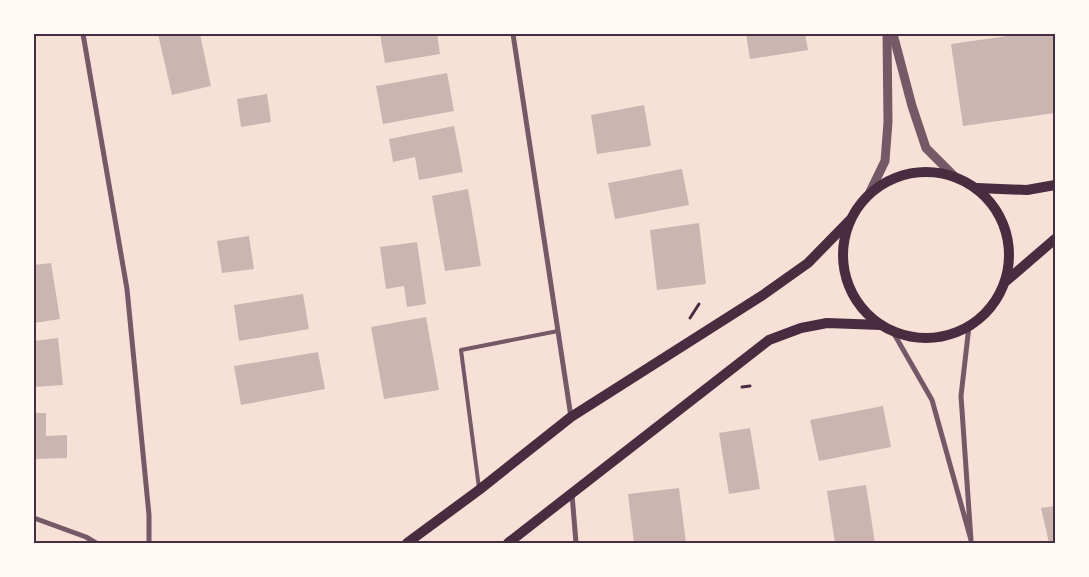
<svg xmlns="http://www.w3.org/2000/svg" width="1089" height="577" font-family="Bitter,serif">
<rect width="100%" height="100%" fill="#f7e1d7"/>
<g fill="#ccb4b1">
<path d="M 158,34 L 200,34 L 211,86 L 172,95 Z"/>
<path d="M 380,34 L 437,34 L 440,54 L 385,63 Z"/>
<path d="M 746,34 L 805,34 L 808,50 L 750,59 Z"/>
<path d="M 1021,34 L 1055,34 L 1055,113 L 963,126 L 951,44 Z"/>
<path d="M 447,73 L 454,111 L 383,124 L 376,86 Z"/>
<path d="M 267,94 L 271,122 L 241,127 L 237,99 Z"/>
<path d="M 644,105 L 651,146 L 597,154 L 591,115 Z"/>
<path d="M 454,126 L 463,172 L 419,180 L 415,157 L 393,162 L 389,139 Z"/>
<path d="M 682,169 L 689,205 L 615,219 L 608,183 Z"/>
<path d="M 468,189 L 481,266 L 445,271 L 432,196 Z"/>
<path d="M 699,223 L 706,284 L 657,290 L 650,230 Z"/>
<path d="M 249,236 L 254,269 L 222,273 L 217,241 Z"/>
<path d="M 417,242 L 426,304 L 407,307 L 404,286 L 386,289 L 380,247 Z"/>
<path d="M 51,263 L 60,319 L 34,323 L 34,265 Z"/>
<path d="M 303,294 L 309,329 L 239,341 L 234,305 Z"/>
<path d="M 426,317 L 439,390 L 384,399 L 371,327 Z"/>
<path d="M 58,338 L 63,385 L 34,387 L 34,341 Z"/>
<path d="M 318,352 L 325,389 L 241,405 L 234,366 Z"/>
<path d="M 883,406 L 891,447 L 819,461 L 810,420 Z"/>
<path d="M 34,413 L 46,413 L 46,436 L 67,435 L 67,458 L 34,459 Z"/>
<path d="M 750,428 L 760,489 L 729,494 L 719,433 Z"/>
<path d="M 866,485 L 875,543 L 835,543 L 827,491 Z"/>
<path d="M 679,488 L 686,543 L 634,543 L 628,494 Z"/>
<path d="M 1055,506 L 1055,543 L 1049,543 L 1041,508 Z"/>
</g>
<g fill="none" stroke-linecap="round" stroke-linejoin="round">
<g stroke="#4a2c40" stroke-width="3">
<path d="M 690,318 L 699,304"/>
<path d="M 742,387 L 750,386"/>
</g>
<path stroke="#755966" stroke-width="4" d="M 479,488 L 461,350 L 558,331"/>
<g stroke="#755966" stroke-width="5">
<path d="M 83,34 L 127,289 L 149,515 L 149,543"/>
<path d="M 513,34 L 571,417"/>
<path d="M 893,332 L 932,400 L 971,540 L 961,396 L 969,326"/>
<path d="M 572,494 L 576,543"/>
<path d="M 34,518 L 86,537 L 96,543"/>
</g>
<g stroke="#755966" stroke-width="9">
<path d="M 893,34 L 912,106 L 926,148 L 954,176"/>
<path d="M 870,192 L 885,161 L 888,122 L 887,34"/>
</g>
<g stroke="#4a2c40" stroke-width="10">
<circle cx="926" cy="255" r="83"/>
<path d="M 977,188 L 1027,190 L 1055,185"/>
<path d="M 1005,282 L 1055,239"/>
<path d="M 407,543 L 479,490 L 571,417 L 763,295 L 808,263 L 850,220"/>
<path d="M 508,543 L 769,340 L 801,328 L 827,323 L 881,325"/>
</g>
</g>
<rect width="1089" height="577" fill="none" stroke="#fffaf5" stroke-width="70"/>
<rect x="35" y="35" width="1019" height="507" fill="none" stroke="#4a2c40" stroke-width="2"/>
</svg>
